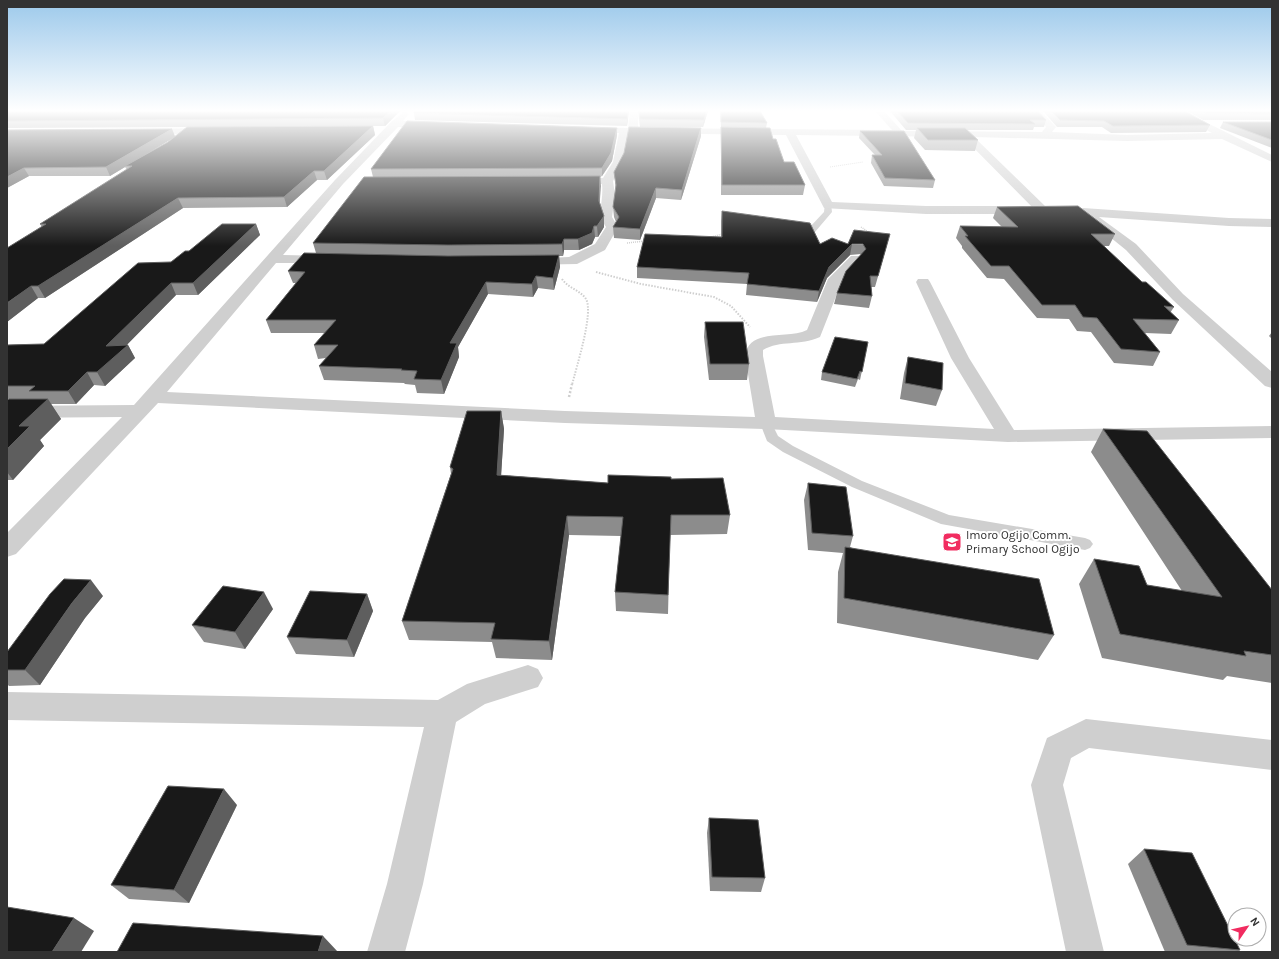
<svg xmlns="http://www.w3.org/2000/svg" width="1279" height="959" font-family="Karla,sans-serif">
<rect width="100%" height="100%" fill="#fff"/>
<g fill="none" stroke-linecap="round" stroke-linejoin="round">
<path stroke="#cfcfcf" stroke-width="1" stroke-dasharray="1 1" stroke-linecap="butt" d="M 830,167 L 863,162"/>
<g stroke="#cfcfcf" stroke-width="1.5" stroke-dasharray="1 1" stroke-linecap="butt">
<path d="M 861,227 L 870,233"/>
<path d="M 711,237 L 723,234"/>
<path d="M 627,243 L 645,241"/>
</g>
<g stroke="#cfcfcf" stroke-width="2" stroke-dasharray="1.5 1.5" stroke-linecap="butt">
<path d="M 596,272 L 641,284 L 714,297 L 731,306 L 750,327"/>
<path d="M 562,279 C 568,288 580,290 586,299 C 594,313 576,368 572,385"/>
</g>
<path stroke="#cfcfcf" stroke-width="2.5" stroke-dasharray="2 2" stroke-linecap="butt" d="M 569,397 L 572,384"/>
<g fill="#cfcfcf" fill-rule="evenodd">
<path d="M 825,203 L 831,203 L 832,212 L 815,232 L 809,232 L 809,228 L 824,212 Z"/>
<path d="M 766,419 L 770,420 L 778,436 L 793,446 L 862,481 L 949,515 L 1085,538 L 1090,540 L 1093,544 L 1090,548 L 1085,550 L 941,524 L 852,487 L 783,452 L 767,441 L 760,423 Z"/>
</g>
<g fill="#cfcfcf" fill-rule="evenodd">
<path d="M 405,111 L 409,114 L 403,121 L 435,122 L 440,125 L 435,128 L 398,127 L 343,184 L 283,255 L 328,256 L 333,257 L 335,260 L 333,263 L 276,263 L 167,392 L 565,411 L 755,417 L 745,356 C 749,327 787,340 807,330 L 828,279 L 851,256 L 861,256 L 863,259 L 842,281 L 820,337 C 800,346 780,340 763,350 L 763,356 L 775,417 L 994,429 L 951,358 L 916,282 L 918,279 L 928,279 L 930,282 L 969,358 L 1014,430 L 1272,426 L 1272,438 L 1008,442 L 766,429 L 565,423 L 158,403 L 16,554 L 7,557 L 7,533 L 122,417 L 7,418 L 7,406 L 134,405 L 335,180 L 391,122 Z"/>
<path d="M 630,111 L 638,111 L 638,128 L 892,130 L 875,111 L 884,111 L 902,131 L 1042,132 L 1046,127 L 1032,111 L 1041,111 L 1056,127 L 1052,132 L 1127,135 L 1212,133 L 1172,111 L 1183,111 L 1272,155 L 1272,162 L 1222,139 L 1127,141 L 974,137 L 1045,206 L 1055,207 L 1057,210 L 1055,213 L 1037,212 L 963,137 L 796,135 L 832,202 L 926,206 L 1025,206 L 1031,210 L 1025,214 L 926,214 L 824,208 L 786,135 L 628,133 L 623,162 L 613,181 L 615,195 L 612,217 L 618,227 L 605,250 L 577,264 L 525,265 L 523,262 L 525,259 L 569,257 L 595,244 L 606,227 C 596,211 604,202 602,184 L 592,184 L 586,181 L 592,178 L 603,178 L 613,162 L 619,133 L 587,133 L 582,130 L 587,127 L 628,128 Z"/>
<path d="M 212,128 L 217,131 L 215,133 L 144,135 L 139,132 L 144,129 Z"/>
<path d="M 1083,208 L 1229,218 L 1272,219 L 1272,227 L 1229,226 L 1099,217 L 1136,244 L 1183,294 L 1272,372 L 1272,388 L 1265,386 L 1173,300 L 1126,250 L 1084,216 L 1079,215 L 1077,212 Z"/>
<path d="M 528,665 L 538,669 L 543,678 L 538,687 L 485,704 L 456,722 L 423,884 L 405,952 L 367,952 L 387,884 L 424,727 L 7,720 L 7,692 L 438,700 L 467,684 Z"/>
<path d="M 1086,719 L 1272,740 L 1272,770 L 1089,748 L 1071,758 L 1063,785 L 1104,952 L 1066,952 L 1031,785 L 1047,738 Z"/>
</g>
</g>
<g fill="#8c8c8c" fill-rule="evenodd">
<path d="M 7,111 L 400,111 L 385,126 L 271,126 L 373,126 L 375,135 L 327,180 L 317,180 L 287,207 L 183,208 L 45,298 L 38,298 L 7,322 L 42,227 L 40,224 L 127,170 L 125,167 L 110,176 L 29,176 L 7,188 L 7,130 L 172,129 L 175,136 L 187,127 L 7,128 ZM 174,137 L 168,142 L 143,156 Z"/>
<path d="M 415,111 L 629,111 L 627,126 L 415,120 L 414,113 Z"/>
<path d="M 638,111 L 708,111 L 703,127 L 640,127 Z"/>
<path d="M 720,111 L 760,111 L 767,123 L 766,128 L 773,139 L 784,162 L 805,185 L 803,195 L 721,195 L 721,127 Z"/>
<path d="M 890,111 L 1038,111 L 1046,120 L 1044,127 L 1034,127 L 1033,130 L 967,130 L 978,140 L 975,151 L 925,150 L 914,138 L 916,130 L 906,130 Z"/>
<path d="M 1043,111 L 1185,111 L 1210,125 L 1206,132 L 1111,133 L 1102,127 L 1057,127 Z"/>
<path d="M 1187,111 L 1272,111 L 1272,120 L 1203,120 Z"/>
<path d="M 1223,122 L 1272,122 L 1272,148 L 1220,128 Z"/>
<path d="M 617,128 L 617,135 L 612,161 L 602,176 L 600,177 L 600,203 L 604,216 L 604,227 L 598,237 L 595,237 L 592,244 L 579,250 L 564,250 L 563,256 L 559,256 L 560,267 L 554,290 L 538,288 L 533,297 L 488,294 L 458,347 L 459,357 L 444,394 L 417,393 L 415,385 L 405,384 L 404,383 L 324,380 L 319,366 L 326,358 L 318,359 L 314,345 L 325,333 L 271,333 L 266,320 L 296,283 L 293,283 L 288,271 L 316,253 L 313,243 L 373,177 L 371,169 Z"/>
<path d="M 701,128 L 701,136 L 681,200 L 656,198 L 640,240 L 614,238 L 613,227 L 616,222 L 614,217 L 613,207 L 616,190 L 614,172 Z"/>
<path d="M 860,131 L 935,180 L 933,188 L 884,186 L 871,163 L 872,155 L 875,155 L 859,138 Z"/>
<path d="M 997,207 L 1115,234 L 1109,246 L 1104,246 L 1142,282 L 1174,307 L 1170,313 L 1179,320 L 1171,334 L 1145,333 L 1160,352 L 1153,366 L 1114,363 L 1091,332 L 1077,331 L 1069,319 L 1037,318 L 1004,279 L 987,278 L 962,248 L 962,246 L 956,238 L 960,226 L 1002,227 L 993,218 Z"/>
<path d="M 722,211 L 820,244 L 887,245 L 875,287 L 871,287 L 872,296 L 869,308 L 834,304 L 837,293 L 861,254 L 850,255 L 827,278 L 817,302 L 746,295 L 747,284 L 637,278 L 637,267 L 721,237 L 721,221 Z"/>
<path d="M 256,224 L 260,235 L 198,295 L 176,295 L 126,345 L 128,345 L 135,358 L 105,386 L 94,385 L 76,404 L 51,404 L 61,419 L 40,440 L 44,446 L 13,480 L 7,480 L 7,401 L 8,400 L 7,400 L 7,345 L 44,344 L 189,251 Z"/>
<path d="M 705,322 L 749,364 L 747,380 L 709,380 L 704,337 Z"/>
<path d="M 1272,332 L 1272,339 L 1269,336 Z"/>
<path d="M 868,342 L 860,380 L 858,379 L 855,387 L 821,380 L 822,372 Z"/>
<path d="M 908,357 L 942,390 L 936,406 L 900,399 L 904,373 Z"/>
<path d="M 501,411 L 504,429 L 501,475 L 608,483 L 671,479 L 730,515 L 727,534 L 670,535 L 668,614 L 616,611 L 615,592 L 621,536 L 569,535 L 552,660 L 496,658 L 492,642 L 409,640 L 402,621 L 451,474 L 450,467 Z"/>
<path d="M 1103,429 L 1272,590 L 1272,683 L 1227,676 L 1223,680 L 1102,658 L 1079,584 L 1094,559 L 1147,585 L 1182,591 L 1091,452 Z"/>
<path d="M 808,483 L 853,536 L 850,547 L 1054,635 L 1038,660 L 837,623 L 838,572 L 843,553 L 808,550 L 804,500 Z"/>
<path d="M 367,594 L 373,611 L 354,657 L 296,654 L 287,637 Z"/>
<path d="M 103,596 L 85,618 L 40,685 L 9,686 L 7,684 L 7,652 Z"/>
<path d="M 273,609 L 245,649 L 204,642 L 192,625 Z"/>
<path d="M 237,805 L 189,903 L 129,899 L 111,885 Z"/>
<path d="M 709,818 L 765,878 L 761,892 L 710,891 L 707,833 Z"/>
<path d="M 1144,849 L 1240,950 L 1237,952 L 1165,952 L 1128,864 Z"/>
</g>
<g fill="#5e5e5e">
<path d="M 391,111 L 400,111 L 385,126 L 383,118 Z"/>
<path d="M 628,111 L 629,111 L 627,126 L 627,119 Z"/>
<path d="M 707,111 L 708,111 L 703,127 L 704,120 Z"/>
<path d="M 373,126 L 375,135 L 327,180 L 324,171 Z"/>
<path d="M 617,128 L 617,135 L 612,161 L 602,176 L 602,168 Z"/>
<path d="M 701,128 L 701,136 L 681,200 L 682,190 Z"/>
<path d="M 172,129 L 175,137 L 126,166 L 125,166 L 125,167 L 110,176 L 106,167 Z"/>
<path d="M 24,168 L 29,176 L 7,188 L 7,177 Z"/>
<path d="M 314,171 L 317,180 L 287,207 L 284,197 Z"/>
<path d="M 600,176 L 601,186 L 599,211 L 599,201 Z"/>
<path d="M 656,188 L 656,198 L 640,240 L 640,229 Z"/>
<path d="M 178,198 L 183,208 L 45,298 L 38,286 Z"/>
<path d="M 604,216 L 604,227 L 598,237 L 597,226 Z"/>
<path d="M 256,224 L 260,235 L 198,295 L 193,283 Z"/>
<path d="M 594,226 L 595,237 L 592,244 L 579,250 L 578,239 Z"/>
<path d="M 564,239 L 564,250 L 563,256 L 562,244 Z"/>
<path d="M 852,244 L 850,255 L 827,278 L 817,302 L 819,291 L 829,267 Z"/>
<path d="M 559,255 L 560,267 L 554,290 L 553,278 Z"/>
<path d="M 536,276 L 538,288 L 533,297 L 532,284 Z"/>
<path d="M 486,282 L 488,294 L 458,347 L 459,357 L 444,394 L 441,380 L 450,343 Z"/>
<path d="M 171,283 L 176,295 L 118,354 L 128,345 L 135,358 L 105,386 L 97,372 L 106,346 Z"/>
<path d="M 31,286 L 38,298 L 7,322 L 7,303 Z"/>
<path d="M 87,372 L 94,385 L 76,404 L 68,391 Z"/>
<path d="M 48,399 L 61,419 L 40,440 L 44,446 L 13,480 L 7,472 L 7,449 L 19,426 Z"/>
<path d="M 501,411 L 504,429 L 500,493 L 497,475 Z"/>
<path d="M 567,516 L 569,535 L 552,660 L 549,641 Z"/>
<path d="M 91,580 L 103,596 L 85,618 L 40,685 L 25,670 L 72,603 Z"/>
<path d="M 264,592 L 273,609 L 245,649 L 235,632 Z"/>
<path d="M 367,594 L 373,611 L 354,657 L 347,640 Z"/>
<path d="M 224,789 L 237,805 L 189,903 L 174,890 Z"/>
<path d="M 74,918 L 94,931 L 81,952 L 52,952 Z"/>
<path d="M 323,936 L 338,952 L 318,952 Z"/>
</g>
<g fill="#191919" stroke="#5e5e5e">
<path d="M 7,111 L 391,111 L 383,118 L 7,121 Z"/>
<path d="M 415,111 L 628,111 L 627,119 L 414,113 Z"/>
<path d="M 639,111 L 707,111 L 704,120 L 640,119 Z"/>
<path d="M 721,111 L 760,111 L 767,123 L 721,122 Z"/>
<path d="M 897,111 L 1038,111 L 1046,120 L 1030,120 L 1035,124 L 908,123 Z"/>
<path d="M 1051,111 L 1185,111 L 1210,125 L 1113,126 L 1104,121 L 1060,120 Z"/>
<path d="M 1202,111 L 1272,111 L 1272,114 L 1206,113 Z"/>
<path d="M 407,121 L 617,128 L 611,153 L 602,168 L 371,169 Z"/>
<path d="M 1223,122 L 1272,122 L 1272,140 Z"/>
<path d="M 373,126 L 324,171 L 314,171 L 284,197 L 178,198 L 38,286 L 31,286 L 7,303 L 7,248 L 46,224 L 40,224 L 132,166 L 125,166 L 168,142 L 187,127 Z"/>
<path d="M 629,127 L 701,128 L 682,190 L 656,188 L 640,229 L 613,227 L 619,217 L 613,207 L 616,185 L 614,172 L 624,153 Z"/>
<path d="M 721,127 L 770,128 L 773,139 L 776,139 L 784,162 L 794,162 L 805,185 L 722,185 Z"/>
<path d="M 917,128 L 965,128 L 978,140 L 928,140 Z"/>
<path d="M 172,129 L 106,167 L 24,168 L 7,177 L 7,130 Z"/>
<path d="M 860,131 L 904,131 L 935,180 L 885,178 L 872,155 L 882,155 Z"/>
<path d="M 600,176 L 599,201 L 604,216 L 597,226 L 594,226 L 592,233 L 578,239 L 564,239 L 562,244 L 448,245 L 313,243 L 364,177 Z"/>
<path d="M 1078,206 L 1115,234 L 1091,234 L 1142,282 L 1146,282 L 1174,307 L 1164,306 L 1179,320 L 1133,319 L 1160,352 L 1121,349 L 1097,318 L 1083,317 L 1075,305 L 1042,305 L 1009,266 L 991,266 L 965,236 L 968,236 L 960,226 L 1018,227 L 997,207 Z"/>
<path d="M 722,211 L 810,223 L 820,244 L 832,238 L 848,244 L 854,230 L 890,234 L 878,276 L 870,276 L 872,296 L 837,293 L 846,271 L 866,249 L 863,244 L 852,244 L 829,267 L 819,291 L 747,284 L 749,273 L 637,267 L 645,234 L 722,237 Z"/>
<path d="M 222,224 L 256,224 L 193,283 L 171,283 L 106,346 L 128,345 L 97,372 L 87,372 L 68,391 L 29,391 L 35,386 L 7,386 L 7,345 L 44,344 L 138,263 L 171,262 L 185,251 L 189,251 Z"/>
<path d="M 304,253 L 448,256 L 559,255 L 553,278 L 536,276 L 532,284 L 486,282 L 450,343 L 457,343 L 441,380 L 414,379 L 417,371 L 401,370 L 402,369 L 319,366 L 338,345 L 314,345 L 336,320 L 266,320 L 305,272 L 288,271 Z"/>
<path d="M 705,322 L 743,322 L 749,364 L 710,364 Z"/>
<path d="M 835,337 L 868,342 L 862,372 L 860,371 L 857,379 L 822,372 Z"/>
<path d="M 908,357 L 943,363 L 942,390 L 905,383 Z"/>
<path d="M 9,399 L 48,399 L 19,426 L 30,426 L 7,449 L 7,401 Z"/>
<path d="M 467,411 L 501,411 L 497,475 L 608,483 L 608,475 L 671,477 L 671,479 L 723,478 L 730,515 L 671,515 L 668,595 L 615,592 L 623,517 L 567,516 L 549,641 L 491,639 L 495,623 L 402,621 L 453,469 L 450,467 Z"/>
<path d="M 1103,429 L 1147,431 L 1272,590 L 1272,655 L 1244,651 L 1246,656 L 1120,634 L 1094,559 L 1139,566 L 1147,585 L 1222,597 Z"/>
<path d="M 808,483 L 846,487 L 853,536 L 812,533 Z"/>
<path d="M 845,547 L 1039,579 L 1054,635 L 844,598 Z"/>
<path d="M 64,579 L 91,580 L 72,603 L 25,670 L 7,670 L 7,652 L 50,594 Z"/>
<path d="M 223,586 L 264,592 L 235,632 L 192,625 Z"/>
<path d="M 310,591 L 367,594 L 347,640 L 287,637 Z"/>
<path d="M 168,786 L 224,789 L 174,890 L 111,885 Z"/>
<path d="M 709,818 L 758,820 L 765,878 L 712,877 Z"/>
<path d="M 1144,849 L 1192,853 L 1240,950 L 1187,945 Z"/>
<path d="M 7,907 L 74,918 L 52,952 L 7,952 Z"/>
<path d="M 133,923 L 323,936 L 318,952 L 117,952 Z"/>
</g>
<linearGradient id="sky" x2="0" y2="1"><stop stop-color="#9cc9eb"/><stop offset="0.45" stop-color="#fff"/><stop offset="1" stop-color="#fff" stop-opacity="0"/></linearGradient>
<rect width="1279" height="246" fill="url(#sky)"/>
<defs>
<g id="school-square" transform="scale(1)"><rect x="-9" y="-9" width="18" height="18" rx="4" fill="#f12c60" stroke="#fff"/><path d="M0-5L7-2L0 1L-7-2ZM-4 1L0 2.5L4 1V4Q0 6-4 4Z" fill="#fff"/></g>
</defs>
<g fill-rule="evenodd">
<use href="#school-square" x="952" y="542"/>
</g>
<g text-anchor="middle" stroke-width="4" stroke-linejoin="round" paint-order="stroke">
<g font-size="12" fill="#323232" stroke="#fff" text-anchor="start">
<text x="966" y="539">Imoro Ogijo Comm.<tspan x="966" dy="14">Primary School Ogijo</tspan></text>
</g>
</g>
<rect width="1279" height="959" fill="none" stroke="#323232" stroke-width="16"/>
<g transform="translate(1247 927) rotate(56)"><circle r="19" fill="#ffffff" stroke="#adadad"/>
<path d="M0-3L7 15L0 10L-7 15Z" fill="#f12c60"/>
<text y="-6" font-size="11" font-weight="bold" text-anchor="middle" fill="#323232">N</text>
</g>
</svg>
